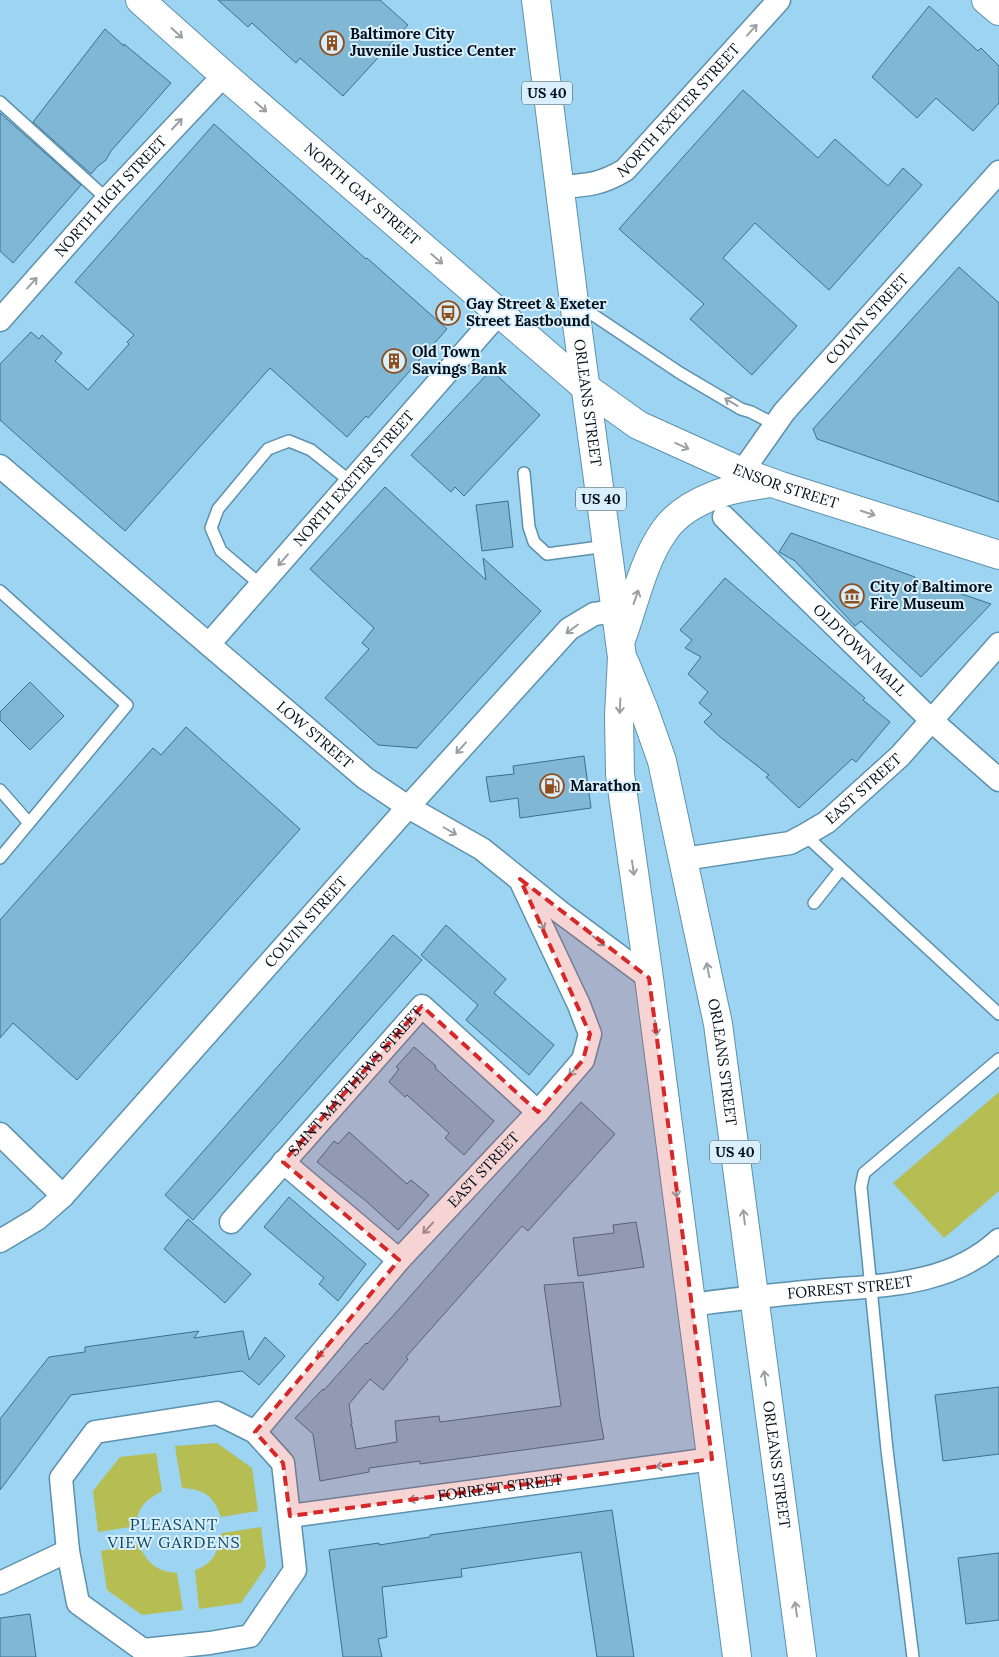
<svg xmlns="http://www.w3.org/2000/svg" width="999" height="1657" font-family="Lora,serif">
<rect width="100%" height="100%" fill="#9cd4f2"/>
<g fill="#b5bd53">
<path d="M 999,1092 L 999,1191 L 944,1238 L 893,1183 Z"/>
<path d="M 217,1443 L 252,1468 L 258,1511 L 221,1517 C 214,1496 204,1489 182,1488 L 175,1446 Z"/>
<path d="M 156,1453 L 162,1491 C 145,1501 138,1506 136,1526 L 98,1532 L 93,1491 L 120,1457 Z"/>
<path d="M 261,1527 L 266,1567 L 241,1603 L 199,1609 L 195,1570 C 214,1564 217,1552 222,1533 Z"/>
<path d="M 138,1544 C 148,1563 155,1571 177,1573 L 183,1610 L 142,1615 L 107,1590 L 101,1551 Z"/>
</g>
<g fill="#80b7d5" stroke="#3a708c">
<path d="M 218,0 L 380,0 L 408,25 L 343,96 L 300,58 L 296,63 L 252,23 L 248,27 Z"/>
<path d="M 929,6 L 978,51 L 981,48 L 999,66 L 999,103 L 973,131 L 936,98 L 917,118 L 872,77 Z"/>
<path d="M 105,29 L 124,46 L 124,44 L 171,83 L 111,151 L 106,160 L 98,166 L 91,174 L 33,122 Z"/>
<path d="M 743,90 L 818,158 L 835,139 L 888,186 L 903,168 L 922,185 L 829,290 L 755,223 L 723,258 L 797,326 L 752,375 L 690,319 L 704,304 L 619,229 Z"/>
<path d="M 0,113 L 81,185 L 13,263 L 0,251 Z"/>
<path d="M 214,124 L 366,259 L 367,258 L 447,329 L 368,418 L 366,416 L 347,437 L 270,368 L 125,531 L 0,420 L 0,364 L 31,332 L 39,339 L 42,335 L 62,353 L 55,361 L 88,390 L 129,344 L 127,342 L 134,335 L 75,282 Z"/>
<path d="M 959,267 L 999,303 L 999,502 L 817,439 L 813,429 Z"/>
<path d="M 491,370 L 540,415 L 464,496 L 455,487 L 451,492 L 411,455 Z"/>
<path d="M 385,487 L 486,580 L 483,558 L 541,611 L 417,748 L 378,745 L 325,698 L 369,649 L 362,643 L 374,628 L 310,569 Z"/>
<path d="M 508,501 L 513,547 L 482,551 L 476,505 Z"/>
<path d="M 791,533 L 915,577 L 915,578 L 991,604 L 921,677 L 861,621 L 855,626 L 795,561 L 779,552 Z"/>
<path d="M 725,578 L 865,698 L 863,700 L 890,722 L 856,762 L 852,759 L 799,808 L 766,777 L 769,775 L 719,736 L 704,722 L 712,714 L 699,703 L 708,692 L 688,674 L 701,657 L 685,648 L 692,640 L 680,630 Z"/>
<path d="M 30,682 L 64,716 L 30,750 L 0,720 L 0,712 Z"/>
<path d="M 186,727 L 300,829 L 77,1080 L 13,1023 L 0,1038 L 0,920 L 153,748 L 161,755 Z"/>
<path d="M 584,756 L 591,808 L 520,818 L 518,798 L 490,802 L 486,777 L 514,774 L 513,766 Z"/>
<path d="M 446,925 L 506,979 L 494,993 L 554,1045 L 529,1075 L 466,1020 L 478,1005 L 421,955 Z"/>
<path d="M 393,935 L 422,960 L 193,1220 L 165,1195 Z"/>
<path d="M 414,1047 L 436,1066 L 435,1068 L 494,1121 L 464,1155 L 445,1138 L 449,1133 L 407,1095 L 405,1097 L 389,1082 L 399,1069 L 396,1067 Z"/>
<path d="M 581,1102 L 615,1134 L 528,1231 L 522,1226 L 406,1357 L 408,1359 L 383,1390 L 370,1379 L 349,1404 L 352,1424 L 350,1426 L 352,1426 L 356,1449 L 397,1442 L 395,1421 L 439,1416 L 440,1422 L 561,1406 L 544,1285 L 583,1282 L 600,1418 L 604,1439 L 420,1464 L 420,1461 L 369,1468 L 369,1472 L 320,1481 L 313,1434 L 295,1418 L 323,1389 L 324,1390 L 366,1343 L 367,1344 L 392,1317 Z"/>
<path d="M 349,1132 L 407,1184 L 411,1180 L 429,1195 L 398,1230 L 366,1201 L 317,1162 L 334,1141 L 338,1144 Z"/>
<path d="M 289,1197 L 366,1264 L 338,1301 L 319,1284 L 324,1278 L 264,1227 Z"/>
<path d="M 188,1219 L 251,1274 L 225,1303 L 164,1249 Z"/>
<path d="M 636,1222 L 644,1267 L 578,1276 L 573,1238 L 614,1233 L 613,1225 Z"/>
<path d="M 199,1331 L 194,1338 L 243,1331 L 249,1360 L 265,1337 L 285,1356 L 259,1385 L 242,1371 L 71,1395 L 0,1490 L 0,1419 L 49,1357 L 85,1352 L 85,1347 Z"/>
<path d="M 999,1387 L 999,1454 L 943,1461 L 935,1395 Z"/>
<path d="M 612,1510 L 634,1657 L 597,1657 L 581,1552 L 461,1569 L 462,1577 L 460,1577 L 382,1587 L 387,1637 L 378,1639 L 382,1657 L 343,1657 L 329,1550 L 379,1543 L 379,1545 L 430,1537 L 430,1535 Z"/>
<path d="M 999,1553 L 999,1620 L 966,1624 L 958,1558 Z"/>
<path d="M 30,1614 L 36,1657 L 0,1657 L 0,1618 Z"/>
</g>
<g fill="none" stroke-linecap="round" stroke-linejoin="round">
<g stroke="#5c91ae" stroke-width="14">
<g id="lane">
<path d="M 0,102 L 107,199"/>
<path d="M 577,304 L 680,373 L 741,409 L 751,412 L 774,424"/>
<path d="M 524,473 L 529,527 L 534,542 L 547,554 L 607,546"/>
<path d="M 261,585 L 221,551 L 211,528 L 218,509 L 268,449 L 289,441 L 311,450 L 351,482"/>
<path d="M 0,591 L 127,705 L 0,858"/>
<path d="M 0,790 L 29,823"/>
<path d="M 805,835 L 999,1014"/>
<path d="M 814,903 L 841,869"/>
<path d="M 913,1657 L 887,1450 L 861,1187 L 864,1173 L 999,1059"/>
</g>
</g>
<g stroke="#5c91ae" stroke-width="25">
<g id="street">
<path id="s1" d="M 559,187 C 587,185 600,185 625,170 L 779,0"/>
<path id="s2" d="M 0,320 L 107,199 L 224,75"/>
<path id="s3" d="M 0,466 L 365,778 L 408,807 L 482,849 L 560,912 L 649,978"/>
<path id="s4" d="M 742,472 L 784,412 L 999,172"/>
<path id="s5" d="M 724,517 L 932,721 L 999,780"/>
<path id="s6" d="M 209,644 L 499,313"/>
<path id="s7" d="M 684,859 L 790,843 L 805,835 L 827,822 L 900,756 L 999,644"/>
<path d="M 0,1134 L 63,1196"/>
<path d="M 283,1162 L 399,1260"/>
<path id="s8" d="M 231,1222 L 422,1006 L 538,1112"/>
<path id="s9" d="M 0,1241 L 37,1219 L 63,1196 L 408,807 L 569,629 L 594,614 L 616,611"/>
<path id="s10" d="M 691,1305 C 732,1299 774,1295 816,1291 C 881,1285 948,1287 999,1240"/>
<path d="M 217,1413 L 255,1432 L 283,1463 L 295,1570 L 250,1636 L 210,1643 L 143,1650 L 78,1603 L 68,1551 L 61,1478 L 95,1432 Z"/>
<path id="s11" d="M 255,1432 L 399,1260 L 538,1112 L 583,1060 L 590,1034 L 579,1005 L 522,884"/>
<path id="s12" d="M 290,1516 L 712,1459"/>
<path d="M 0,1583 L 68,1551"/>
</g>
</g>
<g stroke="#5c91ae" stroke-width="30">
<g id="primary">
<path id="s13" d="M 140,0 L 224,75 L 585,387 L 638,425 L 742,472 L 781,486 L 999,555"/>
<path id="s14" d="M 536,0 L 574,302 L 622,657 L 619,716 L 620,774 L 649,978 L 737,1657"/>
<path d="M 986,0 L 999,11"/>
<path d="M 622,637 C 634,604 644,558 665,530 C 676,514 697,502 715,495 C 733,488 752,486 771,483"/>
<path id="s15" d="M 625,663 L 644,710 L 662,761 L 718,1024 L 802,1657"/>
</g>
</g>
<use href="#lane" stroke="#fff" stroke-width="11"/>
<use href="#street" stroke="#fff" stroke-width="22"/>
<use href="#primary" stroke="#fff" stroke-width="28"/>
</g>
<defs><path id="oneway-shaft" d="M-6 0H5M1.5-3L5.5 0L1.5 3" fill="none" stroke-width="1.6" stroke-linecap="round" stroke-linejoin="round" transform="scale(1.25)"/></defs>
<g stroke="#999fa3">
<use href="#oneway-shaft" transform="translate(752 30) rotate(-48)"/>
<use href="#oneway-shaft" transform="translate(177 33) rotate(42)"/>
<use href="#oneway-shaft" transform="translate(261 107) rotate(41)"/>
<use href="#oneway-shaft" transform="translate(177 124) rotate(-47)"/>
<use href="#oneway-shaft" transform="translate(437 259) rotate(41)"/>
<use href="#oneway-shaft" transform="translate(32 283) rotate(-48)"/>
<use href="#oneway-shaft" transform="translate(731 402) rotate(-149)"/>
<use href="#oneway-shaft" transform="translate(682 446) rotate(24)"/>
<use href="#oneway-shaft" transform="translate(868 513) rotate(18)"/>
<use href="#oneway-shaft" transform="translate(283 560) rotate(131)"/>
<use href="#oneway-shaft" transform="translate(636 597) rotate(-71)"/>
<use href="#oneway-shaft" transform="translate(572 629) rotate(143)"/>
<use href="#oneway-shaft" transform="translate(620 706) rotate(93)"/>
<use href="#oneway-shaft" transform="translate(461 748) rotate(132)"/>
<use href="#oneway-shaft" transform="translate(450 831) rotate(30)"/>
<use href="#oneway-shaft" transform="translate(633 868) rotate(82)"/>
<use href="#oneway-shaft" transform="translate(541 923) rotate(65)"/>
<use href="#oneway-shaft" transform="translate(599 941) rotate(38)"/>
<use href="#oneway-shaft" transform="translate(708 970) rotate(-101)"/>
<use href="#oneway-shaft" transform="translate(656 1028) rotate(83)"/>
<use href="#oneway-shaft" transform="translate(574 1070) rotate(131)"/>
<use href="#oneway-shaft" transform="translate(676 1190) rotate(83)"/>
<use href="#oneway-shaft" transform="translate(744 1217) rotate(-97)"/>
<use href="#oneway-shaft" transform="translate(428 1228) rotate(133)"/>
<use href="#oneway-shaft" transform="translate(322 1352) rotate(130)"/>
<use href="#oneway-shaft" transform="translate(765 1378) rotate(-98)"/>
<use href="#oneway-shaft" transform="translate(663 1466) rotate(172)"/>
<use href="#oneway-shaft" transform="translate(416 1499) rotate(172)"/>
<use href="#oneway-shaft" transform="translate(796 1609) rotate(-98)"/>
</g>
<path fill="#d62828" fill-opacity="0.2" stroke="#d62828" stroke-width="4" stroke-dasharray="10 6" stroke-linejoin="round" d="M 520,879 L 649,978 L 712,1459 L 290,1516 L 283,1463 L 255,1432 L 399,1260 L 283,1162 L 422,1006 L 538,1112 L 583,1060 L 590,1034 Z"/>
<defs>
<g id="building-ring" transform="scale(1.25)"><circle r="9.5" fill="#d9effc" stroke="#904e1d" stroke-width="1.5"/><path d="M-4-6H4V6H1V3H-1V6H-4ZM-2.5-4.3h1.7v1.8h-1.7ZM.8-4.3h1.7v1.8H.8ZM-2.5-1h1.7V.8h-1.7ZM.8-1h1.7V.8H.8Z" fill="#904e1d"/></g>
<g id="bus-ring" transform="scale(1.25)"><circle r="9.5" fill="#d9effc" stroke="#904e1d" stroke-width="1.5"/><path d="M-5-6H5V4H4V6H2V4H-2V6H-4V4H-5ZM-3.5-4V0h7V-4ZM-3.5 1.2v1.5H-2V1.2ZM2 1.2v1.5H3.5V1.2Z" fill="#904e1d"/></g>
<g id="museum-ring" transform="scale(1.25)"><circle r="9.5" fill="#d9effc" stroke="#904e1d" stroke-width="1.5"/><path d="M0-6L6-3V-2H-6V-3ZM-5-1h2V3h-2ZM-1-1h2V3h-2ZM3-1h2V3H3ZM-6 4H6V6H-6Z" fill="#904e1d"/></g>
<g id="fuel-ring" transform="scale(1.25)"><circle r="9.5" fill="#d9effc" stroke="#904e1d" stroke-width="1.5"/><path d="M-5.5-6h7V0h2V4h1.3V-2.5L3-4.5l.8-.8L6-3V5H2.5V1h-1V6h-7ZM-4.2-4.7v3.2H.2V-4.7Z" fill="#904e1d"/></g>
</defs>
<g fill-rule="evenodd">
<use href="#building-ring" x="332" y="43"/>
<use href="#bus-ring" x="448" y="313"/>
<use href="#building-ring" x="394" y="361"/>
<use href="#museum-ring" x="852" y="596"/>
<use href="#fuel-ring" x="552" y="786"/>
</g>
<g text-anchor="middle" stroke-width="4" stroke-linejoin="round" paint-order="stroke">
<g fill="#d9effc" stroke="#41525e" stroke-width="1">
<rect x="522" y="81.5" width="50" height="23" rx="4"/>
<rect x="576" y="487.5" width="50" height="23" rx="4"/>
<rect x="710" y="1140.5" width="50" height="23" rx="4"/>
</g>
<g font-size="14" font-weight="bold" fill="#000f1a">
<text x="547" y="98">US 40</text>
<text x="601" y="504">US 40</text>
<text x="735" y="1157">US 40</text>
</g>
<g font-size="15" font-weight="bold" fill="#000f1a" stroke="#d9effc" text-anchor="start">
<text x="350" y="39">Baltimore City<tspan x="350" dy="17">Juvenile Justice Center</tspan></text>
<text x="466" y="309">Gay Street &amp; Exeter<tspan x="466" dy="17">Street Eastbound</tspan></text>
<text x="412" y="357">Old Town<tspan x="412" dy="17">Savings Bank</tspan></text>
<text x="870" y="592">City of Baltimore<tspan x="870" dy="17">Fire Museum</tspan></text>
<text x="570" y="791">Marathon</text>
</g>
<g font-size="15" fill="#000f1a" stroke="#d9effc">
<text dy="5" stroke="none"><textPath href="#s1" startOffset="149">NORTH EXETER STREET</textPath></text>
<text dy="5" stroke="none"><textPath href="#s13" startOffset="295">NORTH GAY STREET</textPath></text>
<text dy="5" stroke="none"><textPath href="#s2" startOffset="166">NORTH HIGH STREET</textPath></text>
<text dy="5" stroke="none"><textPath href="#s4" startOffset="198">COLVIN STREET</textPath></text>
<text dy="5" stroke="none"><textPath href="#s14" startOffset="406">ORLEANS STREET</textPath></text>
<text dy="5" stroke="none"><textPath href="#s6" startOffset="220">NORTH EXETER STREET</textPath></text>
<text dy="5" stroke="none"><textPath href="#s13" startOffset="815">ENSOR STREET</textPath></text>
<text dy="5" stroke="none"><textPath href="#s5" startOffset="190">OLDTOWN MALL</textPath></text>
<text dy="5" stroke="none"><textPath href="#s3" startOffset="414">LOW STREET</textPath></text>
<text dy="5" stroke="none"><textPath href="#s7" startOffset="199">EAST STREET</textPath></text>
<text dy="5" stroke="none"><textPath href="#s9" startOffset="444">COLVIN STREET</textPath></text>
<text dy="5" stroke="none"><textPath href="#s15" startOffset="412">ORLEANS STREET</textPath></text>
<text dy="5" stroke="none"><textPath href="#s8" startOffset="188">SAINT MATTHEWS STREET</textPath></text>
<text dy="5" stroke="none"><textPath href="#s11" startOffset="348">EAST STREET</textPath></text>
<text dy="5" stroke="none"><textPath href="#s10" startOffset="160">FORREST STREET</textPath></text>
<text dy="5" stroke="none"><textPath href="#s15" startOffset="818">ORLEANS STREET</textPath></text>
<text dy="5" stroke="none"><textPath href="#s12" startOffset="212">FORREST STREET</textPath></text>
</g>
<g font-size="16" letter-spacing="1" fill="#08455f" stroke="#d9effc">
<text x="174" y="1530">PLEASANT<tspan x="174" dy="18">VIEW GARDENS</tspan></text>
</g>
</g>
</svg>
